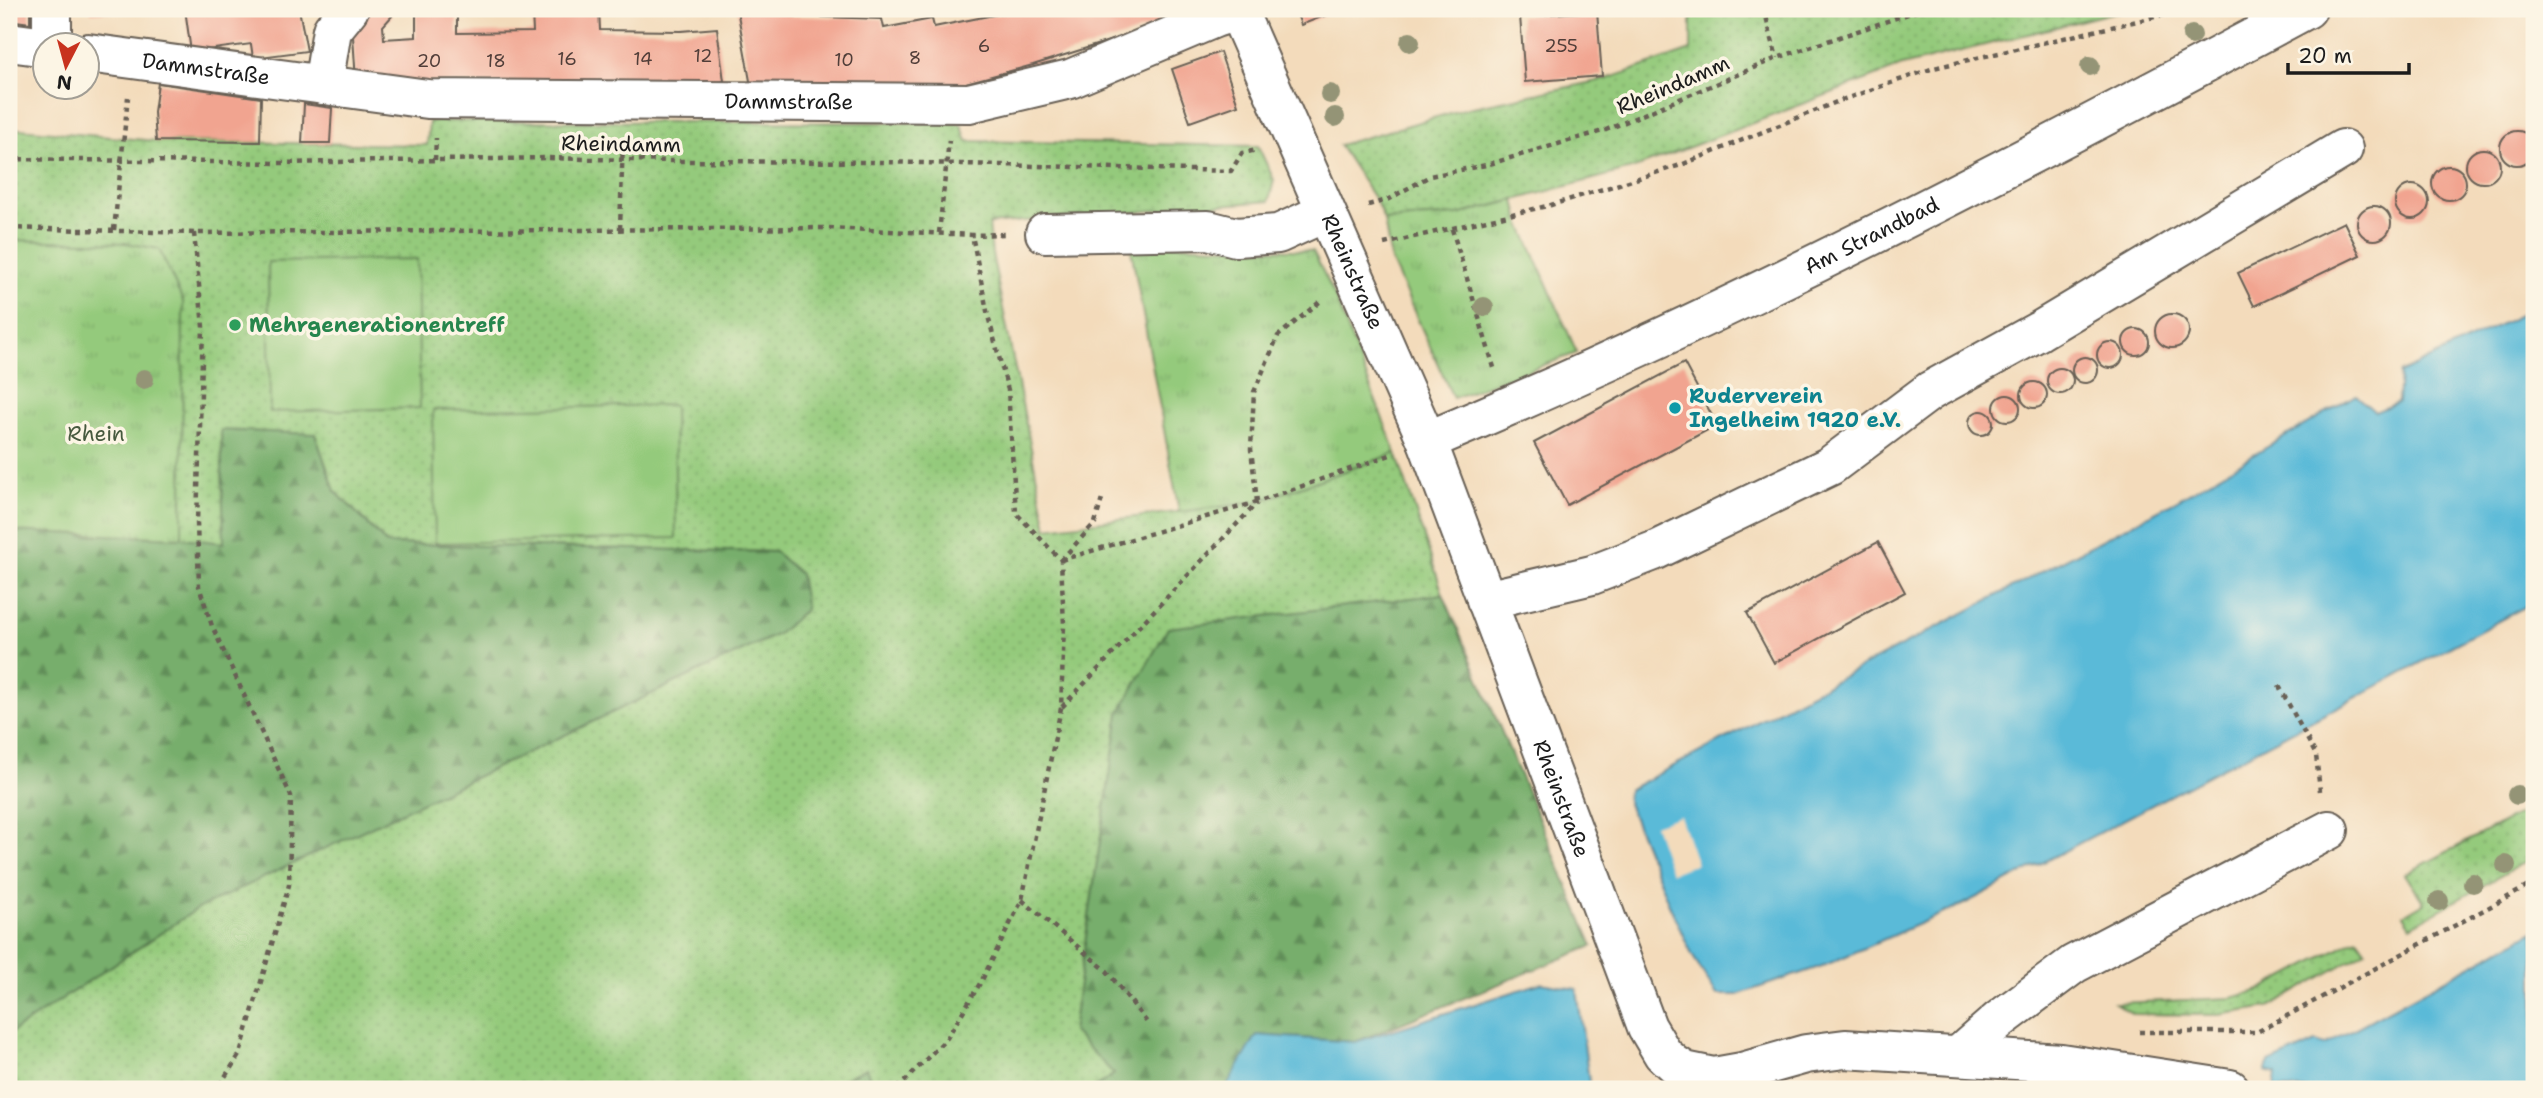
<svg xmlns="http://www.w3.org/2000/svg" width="2543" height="1098" font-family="'Shantell Sans',sans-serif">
<defs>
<pattern id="grass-dots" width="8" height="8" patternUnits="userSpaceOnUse" patternTransform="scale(1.75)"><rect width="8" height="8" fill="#94ca7c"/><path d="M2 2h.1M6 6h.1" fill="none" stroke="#7fad6b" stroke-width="1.8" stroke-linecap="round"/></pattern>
<pattern id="forest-firs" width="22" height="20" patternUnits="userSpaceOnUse" patternTransform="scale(1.75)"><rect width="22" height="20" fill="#77ae6c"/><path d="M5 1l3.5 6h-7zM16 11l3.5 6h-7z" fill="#618d58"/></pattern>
<pattern id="park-tufts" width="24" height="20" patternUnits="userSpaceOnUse" patternTransform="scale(1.75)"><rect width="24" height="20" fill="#94ca7c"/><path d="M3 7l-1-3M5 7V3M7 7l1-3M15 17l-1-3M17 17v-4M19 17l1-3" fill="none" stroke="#7fad6b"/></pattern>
</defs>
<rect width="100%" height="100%" fill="#fcf5e5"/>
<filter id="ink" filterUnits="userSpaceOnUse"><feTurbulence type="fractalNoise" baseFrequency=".0143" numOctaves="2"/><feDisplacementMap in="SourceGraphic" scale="14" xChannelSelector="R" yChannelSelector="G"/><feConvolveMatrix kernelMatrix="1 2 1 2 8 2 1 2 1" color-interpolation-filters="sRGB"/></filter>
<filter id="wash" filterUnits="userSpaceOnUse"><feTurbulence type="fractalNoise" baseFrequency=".00686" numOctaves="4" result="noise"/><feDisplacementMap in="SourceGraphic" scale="28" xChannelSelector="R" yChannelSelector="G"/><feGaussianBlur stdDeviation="1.57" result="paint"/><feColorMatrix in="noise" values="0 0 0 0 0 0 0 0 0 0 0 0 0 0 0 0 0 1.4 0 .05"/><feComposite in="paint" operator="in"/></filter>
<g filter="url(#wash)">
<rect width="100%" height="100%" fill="#f3dbbb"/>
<g fill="url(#grass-dots)" stroke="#58734c" stroke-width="2">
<path d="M 1713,9 L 2127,9 L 1902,66 L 1635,168 L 1458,215 L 1384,220 L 1376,201 L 1339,145 L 1468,108 L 1607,79 L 1691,50 L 1691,10 Z"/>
<path d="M 429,121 L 949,123 L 961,124 L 967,141 L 1258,146 L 1274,180 L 1269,201 L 989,224 L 992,254 L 1047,528 L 1257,502 L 1396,453 L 1443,594 L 1168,629 L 1114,1075 L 1093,1089 L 874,1089 L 866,1068 L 825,1089 L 9,1089 L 9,1034 L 197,909 L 778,634 L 806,609 L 775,552 L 387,544 L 335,491 L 315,434 L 225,544 L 182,538 L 9,531 L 9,128 L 156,141 L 427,145 Z"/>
<path d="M 2534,806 L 2534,857 L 2411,926 L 2404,915 L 2424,903 L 2405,874 Z"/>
<path d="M 2357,938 L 2366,951 L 2269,1007 L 2219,1015 L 2133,1014 L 2115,1003 L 2232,998 L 2260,990 Z"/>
</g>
<g fill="url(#forest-firs)" stroke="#4a6544" stroke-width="2">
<path d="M 221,430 L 315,434 L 335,491 L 387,544 L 775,552 L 800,574 L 806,609 L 778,634 L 197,909 L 9,1034 L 9,531 L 182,538 L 224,543 Z"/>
<path d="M 1443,594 L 1593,946 L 1355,1042 L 1257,1035 L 1225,1089 L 1093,1089 L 1114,1074 L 1072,1031 L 1119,713 L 1168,628 Z"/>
<path d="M 866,1068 L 874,1089 L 825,1089 Z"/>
</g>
<g fill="url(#park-tufts)" stroke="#58734c" stroke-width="2">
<path d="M 1515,200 L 1520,222 L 1577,353 L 1453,398 L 1391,260 L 1384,220 L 1458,215 Z"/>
<path d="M 9,240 L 126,243 L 159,249 L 183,301 L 182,538 L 9,531 Z"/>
<path d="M 1130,243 L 1313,251 L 1334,294 L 1396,453 L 1257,502 L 1179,512 Z"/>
</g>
<g fill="#94ca7c" stroke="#58734c" stroke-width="2">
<path d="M 417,259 L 420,408 L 270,412 L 268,262 Z"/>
<path d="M 674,405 L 676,538 L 435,543 L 433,410 Z"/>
</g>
<g fill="#5abad8" stroke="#3b6b7a" stroke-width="2">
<path d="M 2534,308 L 2534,602 L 2355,698 L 1964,904 L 1828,964 L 1737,995 L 1717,995 L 1692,955 L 1668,902 L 1627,801 L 1628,790 L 2172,503 L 2356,395 L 2375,412 L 2398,402 L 2400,373 Z"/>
<path d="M 2534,931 L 2534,1089 L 2274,1089 L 2276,1074 L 2265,1071 L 2269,1063 L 2316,1042 L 2325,1045 Z"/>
<path d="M 1541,983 L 1577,989 L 1590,1089 L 1225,1089 L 1257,1035 L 1355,1042 Z"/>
</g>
<path fill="#f3dbbb" d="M 1680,816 L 1697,864 L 1671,873 L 1654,825 Z"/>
<g id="blocks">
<g fill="#f1a490">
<path d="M 9,9 L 30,9 L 30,23 L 9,20 Z"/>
<path d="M 91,9 L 119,9 L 119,11 L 91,13 Z"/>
<path d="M 185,9 L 299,9 L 307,51 L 253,58 L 251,44 L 191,52 Z"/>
<path d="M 362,9 L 388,9 L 392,16 L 383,26 L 384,39 L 416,37 L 416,9 L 457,9 L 457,33 L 533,32 L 532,12 L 599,9 L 600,30 L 681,31 L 717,28 L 724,81 L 691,88 L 356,81 L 352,21 Z"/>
<path d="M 737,9 L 789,9 L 791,16 L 882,19 L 884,28 L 932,19 L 934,27 L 1023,9 L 1197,9 L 1131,34 L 1033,65 L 947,88 L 752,92 Z"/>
<path d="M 1295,9 L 1342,9 L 1301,25 Z"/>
<path d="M 1597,11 L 1602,76 L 1525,82 L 1520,16 Z"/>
<path d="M 1220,52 L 1238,105 L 1190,122 L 1172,69 Z"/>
<path d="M 158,83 L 261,98 L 260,142 L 156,141 L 154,112 Z"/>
<path d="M 304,104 L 332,108 L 330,143 L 302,143 Z"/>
<circle cx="2517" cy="148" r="17"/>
<circle cx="2483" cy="166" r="17"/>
<circle cx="2449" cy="183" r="17"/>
<circle cx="2412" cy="202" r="17"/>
<circle cx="2374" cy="223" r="17"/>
<path d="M 2344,222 L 2360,255 L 2254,306 L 2238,273 Z"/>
<circle cx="2172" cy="331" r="17"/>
<circle cx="2136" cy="342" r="13"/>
<circle cx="2110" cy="355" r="13"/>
<circle cx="2085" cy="370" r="13"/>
<path d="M 1684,363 L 1717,425 L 1567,505 L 1534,443 Z"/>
<circle cx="2060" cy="381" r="13"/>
<circle cx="2034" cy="395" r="13"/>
<circle cx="2007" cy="408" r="13"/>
<circle cx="1981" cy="423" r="12"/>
<path d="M 1878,542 L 1905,592 L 1774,663 L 1747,613 Z"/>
</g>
</g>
</g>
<g filter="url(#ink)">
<use href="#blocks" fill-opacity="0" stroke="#675f54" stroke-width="2"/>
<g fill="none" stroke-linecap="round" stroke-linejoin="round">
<g stroke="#675f54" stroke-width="42">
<g id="minor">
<path id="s1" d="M 1237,9 L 1427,441 L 1647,1027 L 1663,1054 L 1674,1064 L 1685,1071 L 1714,1077 L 1742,1072 L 1806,1054 L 1845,1049 L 2061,1063 L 2230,1089"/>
<path d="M 9,42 L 46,47"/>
<path d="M 52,46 L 52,9"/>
<path id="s2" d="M 88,53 L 428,99 L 969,103 L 1070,79 L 1215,18 L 1237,11"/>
<path d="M 323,85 L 332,30 L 349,9"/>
<path d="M 1045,233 L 1208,230 L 1236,237 L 1278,234 L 1311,219"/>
<path id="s3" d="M 1427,441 C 1729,315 2019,163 2307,9"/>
<path d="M 1486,600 L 1592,575 L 1654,551 L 1830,466 L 1930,391 L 2039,331 L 2343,149"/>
<path d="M 1958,1056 L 1999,1020 L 2074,964 L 2329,830"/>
</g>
</g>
<g stroke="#675f54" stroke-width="4.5" stroke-dasharray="5 5" stroke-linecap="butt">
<path d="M 1764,9 L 1777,58"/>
<path d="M 9,159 L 281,163 L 548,158 L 671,161 L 884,162 L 1231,171 L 1242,153 L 1257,150"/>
<path d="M 435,160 L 436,138"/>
<path d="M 1368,205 L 1387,200 L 1430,176 L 1486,165 L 1606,130 L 1777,58 L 1923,9"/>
<path d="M 9,228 L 194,233 L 827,228 L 972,235 L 1006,234"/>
<path d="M 620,229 L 623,139"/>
<path d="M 1452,229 L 1495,371"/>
<path d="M 114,230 L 128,97"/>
<path d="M 194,233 L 203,327 L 197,522 L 199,586 L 212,626 L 291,796 L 289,885 L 240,1054 L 217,1089"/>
<path d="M 939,233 L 949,140"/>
<path d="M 1384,244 L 1551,205 L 1681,165 L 1839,101 L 1934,68 L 2189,9"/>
<path d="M 1257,502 L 1251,449 L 1254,392 L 1278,336 L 1322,300"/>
<path d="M 1061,560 L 1257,502 L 1390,455"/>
<path d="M 1061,560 L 1095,523 L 1102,499"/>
<path d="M 2279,686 L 2316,755 L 2320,791"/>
<path d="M 1062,707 L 1257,503"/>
<path d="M 1022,900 L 1107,971 L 1149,1025"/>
<path d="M 2139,1032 L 2257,1032 L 2534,883"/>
<path d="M 897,1089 L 947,1038 L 982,980 L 1022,900 L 1061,708 L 1064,625 L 1061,560 L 1016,513 L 1008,390 L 988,316 L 972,235"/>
</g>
<use href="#minor" stroke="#fff" stroke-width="38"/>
</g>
<g fill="#949476">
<circle cx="2192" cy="35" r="10"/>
<circle cx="1410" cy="42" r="10"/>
<circle cx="2090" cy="66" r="10"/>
<circle cx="1330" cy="94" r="10"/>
<circle cx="1335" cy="117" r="10"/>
<circle cx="1484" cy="307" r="10"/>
<circle cx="144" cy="379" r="10"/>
<circle cx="2517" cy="795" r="10"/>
<circle cx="2506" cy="865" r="10"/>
<circle cx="2473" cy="883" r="10"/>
<circle cx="2439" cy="901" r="10"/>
</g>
</g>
<circle fill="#2e9e5b" stroke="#fcf5e5" stroke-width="2.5" cx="235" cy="325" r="7"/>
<circle fill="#0f9aa8" stroke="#fcf5e5" stroke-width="2.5" cx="1675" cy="408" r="7"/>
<g text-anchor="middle" stroke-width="7" stroke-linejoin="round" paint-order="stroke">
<g font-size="18" fill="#513e39">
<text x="984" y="52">6</text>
<text x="1561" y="52">255</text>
<text x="703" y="62">12</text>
<text x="915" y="64">8</text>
<text x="567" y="65">16</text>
<text x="643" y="65">14</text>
<text x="844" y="66">10</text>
<text x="429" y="67">20</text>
<text x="496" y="67">18</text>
</g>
<g font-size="21" fill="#1c1c1c" stroke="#fcf5e5">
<text dy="7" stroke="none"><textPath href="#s2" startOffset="119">Dammstraße</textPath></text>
<text transform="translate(1673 85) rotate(-23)" y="7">Rheindamm</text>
<text dy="7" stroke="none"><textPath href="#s2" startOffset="704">Dammstraße</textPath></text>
<text transform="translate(621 144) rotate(1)" y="7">Rheindamm</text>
<text dy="7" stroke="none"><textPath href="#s3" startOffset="490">Am Strandbad</textPath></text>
<text dy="7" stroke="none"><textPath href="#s1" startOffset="287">Rheinstraße</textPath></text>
<text dy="7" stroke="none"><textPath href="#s1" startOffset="854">Rheinstraße</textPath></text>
</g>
<g font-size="21" font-weight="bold" fill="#27864d" stroke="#fcf5e5" text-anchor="start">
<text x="249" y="332">Mehrgenerationentreff</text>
</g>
<g font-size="21" font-weight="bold" fill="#0d838f" stroke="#fcf5e5" text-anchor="start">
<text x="1689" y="403">Ruderverein<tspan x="1689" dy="24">Ingelheim 1920 e.V.</tspan></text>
</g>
<g font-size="21" fill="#46593e" stroke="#fcf5e5">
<text x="96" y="441">Rhein</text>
</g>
</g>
<rect width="2543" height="1098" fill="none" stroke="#fcf5e5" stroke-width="35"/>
<g transform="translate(66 66) rotate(186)"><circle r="33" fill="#fcf5e5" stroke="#a29e95" stroke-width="2"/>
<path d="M0-5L12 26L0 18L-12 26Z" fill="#c8321e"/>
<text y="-10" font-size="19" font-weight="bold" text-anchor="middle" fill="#1c1c1c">N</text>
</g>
<path d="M2288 63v10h121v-10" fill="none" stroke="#1c1c1c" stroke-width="3.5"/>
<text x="2298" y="63" font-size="21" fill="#1c1c1c" stroke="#fcf5e5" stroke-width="5" paint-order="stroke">20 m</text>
</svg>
